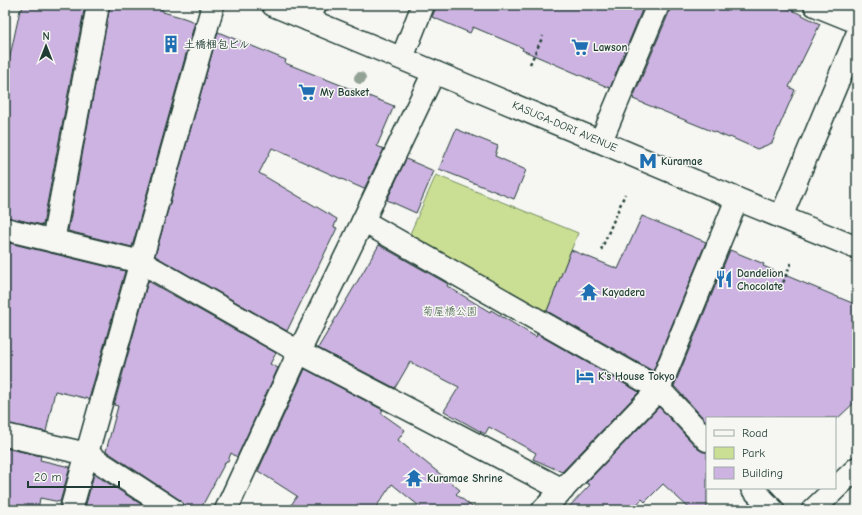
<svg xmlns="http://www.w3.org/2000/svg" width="862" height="515" font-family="'Comic Neue','Klee One',sans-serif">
<rect width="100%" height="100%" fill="#f6f6f2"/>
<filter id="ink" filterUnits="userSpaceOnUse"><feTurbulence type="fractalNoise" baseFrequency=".025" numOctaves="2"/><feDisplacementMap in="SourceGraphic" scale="8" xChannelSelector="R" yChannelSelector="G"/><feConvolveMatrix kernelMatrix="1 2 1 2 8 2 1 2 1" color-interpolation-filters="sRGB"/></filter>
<g filter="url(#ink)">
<path fill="#cbdf94" stroke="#758e64" d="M 436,175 L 578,233 L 546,313 L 409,236 Z"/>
<g fill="#cdb3e1" stroke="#1f3d34">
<path d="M 23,5 L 85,5 L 43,225 L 5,217 L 5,79 L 20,10 L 22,10 Z"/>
<path d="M 110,5 L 148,5 L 163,10 L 163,12 L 184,18 L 195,22 L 132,247 L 68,231 Z"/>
<path d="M 435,5 L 644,5 L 610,88 L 522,50 L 523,48 L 473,27 L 470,33 L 432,17 L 435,10 Z"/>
<path d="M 670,5 L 782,5 L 820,24 L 789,87 L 795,90 L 772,143 L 757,149 L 730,137 L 729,138 L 633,99 L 634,98 L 633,98 L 670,10 Z"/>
<path d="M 218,32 L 286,60 L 285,63 L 394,106 L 377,146 L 384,149 L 364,189 L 272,148 L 259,173 L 337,219 L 334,227 L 337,228 L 287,331 L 155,256 Z"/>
<path d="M 456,129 L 498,146 L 495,156 L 526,170 L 514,199 L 439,169 Z"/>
<path d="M 406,159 L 434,171 L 416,213 L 387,200 Z"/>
<path d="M 642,216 L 706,242 L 653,371 L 547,311 L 571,250 L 618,269 Z"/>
<path d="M 5,242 L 125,271 L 89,399 L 55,391 L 46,432 L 5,423 Z"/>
<path d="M 379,245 L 448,284 L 447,286 L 490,312 L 491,310 L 536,337 L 537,334 L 639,392 L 562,472 L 533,459 L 536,453 L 489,427 L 485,434 L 444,411 L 459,387 L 410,362 L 395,388 L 318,348 Z"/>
<path d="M 730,250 L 764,264 L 763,266 L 857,305 L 857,400 L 838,418 L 707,418 L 707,422 L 674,386 Z"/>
<path d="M 148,281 L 276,353 L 270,364 L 278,368 L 237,457 L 231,453 L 228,461 L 226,461 L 200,510 L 185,510 L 184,504 L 180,500 L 106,451 L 118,406 L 114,405 Z"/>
<path d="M 305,369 L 383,410 L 381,413 L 405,430 L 398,440 L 460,490 L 456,494 L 476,510 L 424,510 L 392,484 L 374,510 L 288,510 L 297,496 L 258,471 Z"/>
<path d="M 659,407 L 698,449 L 703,452 L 707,452 L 707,510 L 691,510 L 663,484 L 645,502 L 642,499 L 632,510 L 566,510 L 590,485 L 586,483 Z"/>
<path d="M 5,448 L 41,456 L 40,460 L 70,467 L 60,502 L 40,498 L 38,510 L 18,510 L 5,507 Z"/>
<path d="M 94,474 L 150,510 L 96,510 L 85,508 Z"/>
</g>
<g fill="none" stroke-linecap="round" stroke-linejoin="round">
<g stroke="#1f3d34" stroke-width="25">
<g id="minor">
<path d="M 815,5 L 857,22"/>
<path d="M 309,20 L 315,5"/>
<path d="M 402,58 L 423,5"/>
<path d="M 601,141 L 658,5"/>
<path d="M 781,217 L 857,35"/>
<path d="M 363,221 L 659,389 L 707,440"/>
<path d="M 5,229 L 141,262 L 299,352 L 563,490"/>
<path d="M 53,241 L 98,5"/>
<path d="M 5,435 L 87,454 L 173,510"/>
<path d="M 752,488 L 773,510"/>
<path d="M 71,510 L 213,5"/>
<path d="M 226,510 L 299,352 L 363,221 L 434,72"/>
<path d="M 543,510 L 659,389 L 737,199"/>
</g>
</g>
<g stroke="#1f3d34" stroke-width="25">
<path id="major" d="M 273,5 L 434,72 L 737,199 L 857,248"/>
</g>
<g stroke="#1f3d34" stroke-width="25">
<path id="highway" d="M 813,510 L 857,468"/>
</g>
<g stroke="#1f3d34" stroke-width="2.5" stroke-dasharray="3 3" stroke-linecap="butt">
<path d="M 530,64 L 543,36"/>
<path d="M 601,250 L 625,194"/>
<path d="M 781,288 L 791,263"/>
</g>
<use href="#minor" stroke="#f6f6f2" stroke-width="22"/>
<use href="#major" stroke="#f6f6f2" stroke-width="22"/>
<use href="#highway" stroke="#f6f6f2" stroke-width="22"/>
</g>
<circle fill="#92a294" cx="360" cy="78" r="6"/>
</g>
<defs>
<g id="building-bare" transform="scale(1.38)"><path d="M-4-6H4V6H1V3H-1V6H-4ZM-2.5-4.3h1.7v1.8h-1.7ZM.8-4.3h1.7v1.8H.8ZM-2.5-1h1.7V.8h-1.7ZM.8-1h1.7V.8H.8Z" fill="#1f6fb2" stroke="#f6f6f2" stroke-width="2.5" paint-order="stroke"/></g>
<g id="supermarket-bare" transform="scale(1.38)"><path d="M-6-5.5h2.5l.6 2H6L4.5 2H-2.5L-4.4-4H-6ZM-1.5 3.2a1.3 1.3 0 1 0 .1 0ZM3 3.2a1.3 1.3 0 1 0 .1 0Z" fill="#1f6fb2" stroke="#f6f6f2" stroke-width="2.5" paint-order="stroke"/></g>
<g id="metro-bare" transform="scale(1.38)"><path d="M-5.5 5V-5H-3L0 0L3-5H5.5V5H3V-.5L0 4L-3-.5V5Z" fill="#1f6fb2" stroke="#f6f6f2" stroke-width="2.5" paint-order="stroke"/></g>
<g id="restaurant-bare" transform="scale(1.38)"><path d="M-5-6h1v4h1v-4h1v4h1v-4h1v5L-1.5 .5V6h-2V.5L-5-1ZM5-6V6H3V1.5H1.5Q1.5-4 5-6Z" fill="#1f6fb2" stroke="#f6f6f2" stroke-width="2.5" paint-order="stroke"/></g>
<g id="temple-bare" transform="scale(1.38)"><path d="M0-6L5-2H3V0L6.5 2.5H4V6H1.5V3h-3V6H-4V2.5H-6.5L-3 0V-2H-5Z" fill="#1f6fb2" stroke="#f6f6f2" stroke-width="2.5" paint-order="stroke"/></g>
<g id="hotel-bare" transform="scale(1.38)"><path d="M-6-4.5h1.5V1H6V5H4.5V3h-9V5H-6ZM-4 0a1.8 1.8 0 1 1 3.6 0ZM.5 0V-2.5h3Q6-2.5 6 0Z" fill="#1f6fb2" stroke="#f6f6f2" stroke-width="2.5" paint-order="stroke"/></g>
</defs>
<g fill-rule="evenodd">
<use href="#building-bare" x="171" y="44"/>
<use href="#supermarket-bare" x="580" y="47"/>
<use href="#supermarket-bare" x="307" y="92"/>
<use href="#metro-bare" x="648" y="161"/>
<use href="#restaurant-bare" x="724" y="279"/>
<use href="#temple-bare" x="589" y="292"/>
<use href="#hotel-bare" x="585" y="376"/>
<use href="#temple-bare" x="414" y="478"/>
</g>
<g text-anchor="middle" stroke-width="3" stroke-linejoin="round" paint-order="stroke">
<g font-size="11" font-weight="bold" fill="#1f3d34" stroke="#f6f6f2" text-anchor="start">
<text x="184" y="48">土橋梱包ビル</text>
<text x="593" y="51">Lawson</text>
<text x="320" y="96">My Basket</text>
<text x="661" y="165">Kuramae</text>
<text x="737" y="277">Dandelion<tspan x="737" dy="13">Chocolate</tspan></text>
<text x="602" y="296">Kayadera</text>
<text x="598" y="380">K's House Tokyo</text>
<text x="427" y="482">Kuramae Shrine</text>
</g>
<g font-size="11" fill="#1f3d34" stroke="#f6f6f2">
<text transform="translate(565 126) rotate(23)" y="4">KASUGA-DORI AVENUE</text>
</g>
<g font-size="11" fill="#415d47" stroke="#f6f6f2">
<text x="450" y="315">菊屋橋公園</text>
</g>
</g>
<rect width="862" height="515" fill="none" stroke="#f6f6f2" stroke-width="20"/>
<rect x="10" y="10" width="842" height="495" fill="none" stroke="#1f3d34" stroke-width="1.5" filter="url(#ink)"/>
<rect x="706" y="417" width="130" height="72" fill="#f6f6f2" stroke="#a0aca6"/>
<rect x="714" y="430" width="20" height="6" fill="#f6f6f2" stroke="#a0aca6"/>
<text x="742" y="437" font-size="12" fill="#1f3d34">Road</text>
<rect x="714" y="447" width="20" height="12" fill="#cbdf94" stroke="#a0aca6"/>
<text x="742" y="457" font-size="12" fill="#1f3d34">Park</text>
<rect x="714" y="467" width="20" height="12" fill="#cdb3e1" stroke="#a0aca6"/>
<text x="742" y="477" font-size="12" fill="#1f3d34">Building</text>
<g transform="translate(46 46)" stroke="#f6f6f2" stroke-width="3" paint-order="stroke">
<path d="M0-3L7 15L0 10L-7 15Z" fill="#1f3d34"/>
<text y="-6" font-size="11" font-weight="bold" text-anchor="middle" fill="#1f3d34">N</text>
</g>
<path d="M28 481v6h91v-6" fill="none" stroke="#1f3d34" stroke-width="2"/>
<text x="34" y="481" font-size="12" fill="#1f3d34" stroke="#f6f6f2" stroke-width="3" paint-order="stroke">20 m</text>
</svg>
